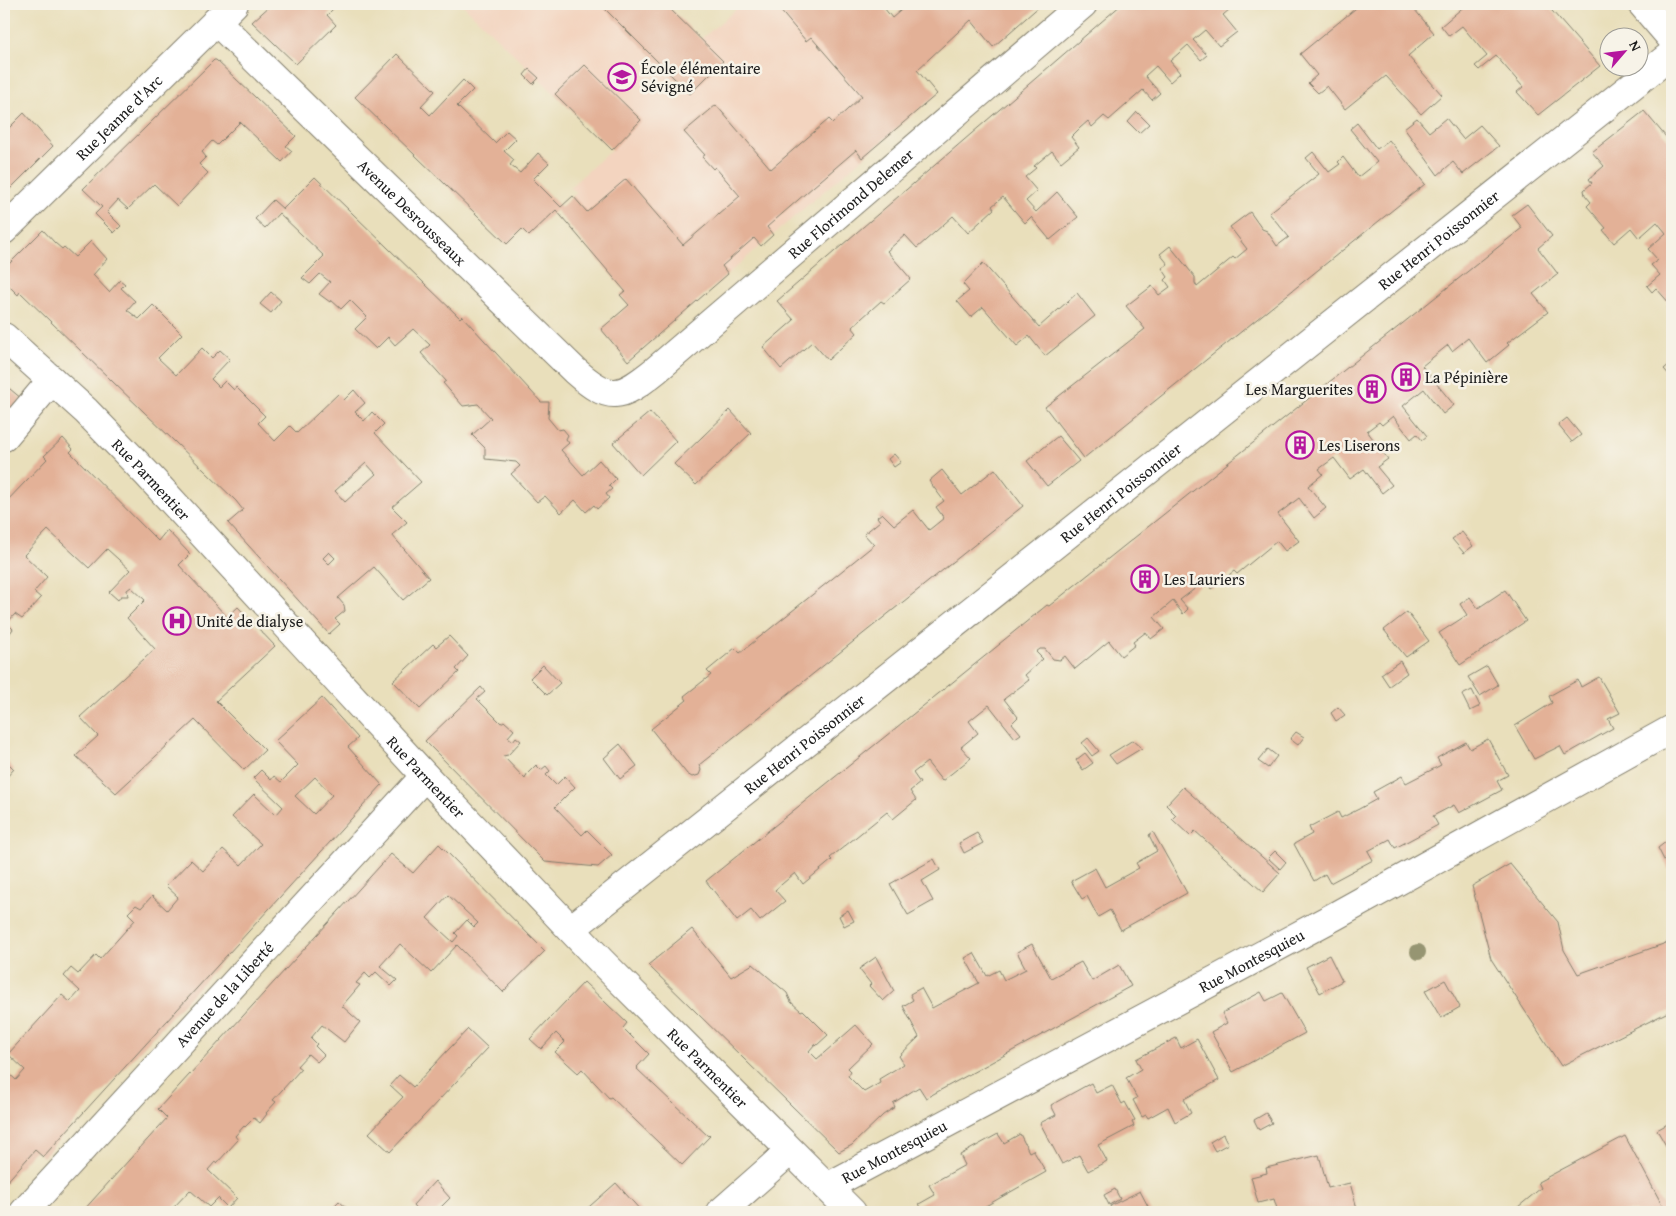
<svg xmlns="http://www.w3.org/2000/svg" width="1676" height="1216" font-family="'Gentium Book Plus',serif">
<rect width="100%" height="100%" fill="#f7f3e8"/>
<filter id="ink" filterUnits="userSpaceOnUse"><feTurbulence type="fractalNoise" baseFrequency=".02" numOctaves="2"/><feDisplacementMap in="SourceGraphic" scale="10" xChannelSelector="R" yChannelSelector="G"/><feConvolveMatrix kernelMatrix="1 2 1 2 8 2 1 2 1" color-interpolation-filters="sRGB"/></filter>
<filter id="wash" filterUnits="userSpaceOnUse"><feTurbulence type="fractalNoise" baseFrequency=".0096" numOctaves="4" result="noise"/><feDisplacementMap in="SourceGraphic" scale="20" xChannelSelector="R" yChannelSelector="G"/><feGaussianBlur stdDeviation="1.12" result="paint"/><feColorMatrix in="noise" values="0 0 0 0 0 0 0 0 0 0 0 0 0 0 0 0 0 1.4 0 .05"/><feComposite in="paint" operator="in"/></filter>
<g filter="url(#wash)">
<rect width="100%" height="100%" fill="#e9dfbb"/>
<path fill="#f3d4bf" d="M 462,4 L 666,4 L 701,39 L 742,4 L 849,4 L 937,94 L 672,322 L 642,275 L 573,196 L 577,193 L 570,187 L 612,149 Z"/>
<g id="blocks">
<g fill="#e3b197" fill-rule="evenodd">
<path d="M 272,4 L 338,4 L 327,15 L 336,25 L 296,64 L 252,22 Z"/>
<path d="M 600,4 L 665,4 L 723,61 L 690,94 Z"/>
<path d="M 782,4 L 881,4 L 892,18 L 908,4 L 1042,4 L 993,47 L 971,20 L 917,70 L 937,94 L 862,158 L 856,150 L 806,193 L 767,227 L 773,235 L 761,246 L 754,238 L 722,266 L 728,274 L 628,361 L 601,329 L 629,305 L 620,295 L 625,291 L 556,210 L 529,236 L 522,229 L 507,244 L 355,97 L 397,54 L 435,91 L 421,106 L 430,115 L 463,80 L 473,90 L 457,106 L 495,143 L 507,131 L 516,139 L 504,151 L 514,160 L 510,165 L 520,173 L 538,153 L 549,163 L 533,179 L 561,207 L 573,196 L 587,212 L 626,179 L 683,245 L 740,196 L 715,167 L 713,169 L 702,157 L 705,155 L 684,132 L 716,105 L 771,169 L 829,119 L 833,123 L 862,96 L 811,37 L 806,41 L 779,9 L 783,5 Z"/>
<path d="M 1122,4 L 1236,4 L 1223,15 L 1237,32 L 1219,46 L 1205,30 L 1193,40 L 1207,55 L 1201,60 L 1188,45 L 1170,61 L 1180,73 L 1170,82 L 1156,66 L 1145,76 L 1160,93 L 1152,100 L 1143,90 L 1109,120 L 1104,116 L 1092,127 L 1088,121 L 1080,128 L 1071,137 L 1079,147 L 1061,162 L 1052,151 L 1034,166 L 1036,168 L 1025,177 L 1037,191 L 1026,201 L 1036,212 L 1057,192 L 1078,217 L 1050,240 L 1031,217 L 1025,223 L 1003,197 L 992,206 L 994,209 L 968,233 L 953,216 L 917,248 L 905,235 L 887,251 L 911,279 L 884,303 L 881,301 L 852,327 L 857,333 L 828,360 L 812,342 L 781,369 L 763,347 L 794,320 L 777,301 Z"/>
<path d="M 1361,4 L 1410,4 L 1434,33 L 1408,56 L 1442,95 L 1421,114 L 1386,76 L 1345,109 L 1327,86 L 1318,93 L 1308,83 L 1317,75 L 1300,54 Z"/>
<path d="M 1467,4 L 1546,4 L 1600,66 L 1538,115 L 1517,92 L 1523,87 L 1496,56 L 1479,70 L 1475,66 L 1487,56 L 1462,26 L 1449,36 L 1441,26 Z"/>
<path d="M 214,60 L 216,60 L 296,136 L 286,146 L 292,151 L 282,162 L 240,122 L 217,145 L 212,141 L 202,152 L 206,157 L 199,164 L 208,173 L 177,206 L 154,184 L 128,209 L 118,200 L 107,212 L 121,226 L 114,233 L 95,214 L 102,207 L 83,189 Z"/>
<path d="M 585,65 L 641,120 L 612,150 L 555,94 Z"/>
<path d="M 529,69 L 539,78 L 533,84 L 524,75 Z"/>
<path d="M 1644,111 L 1672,144 L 1672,313 L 1667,307 L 1670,304 L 1656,288 L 1652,292 L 1647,286 L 1660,275 L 1651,265 L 1658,260 L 1648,249 L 1666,233 L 1657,222 L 1639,238 L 1631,228 L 1614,243 L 1603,230 L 1606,228 L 1587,206 L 1591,202 L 1585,195 L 1584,190 L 1592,183 L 1589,179 L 1604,166 L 1592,152 Z"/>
<path d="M 1137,112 L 1149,124 L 1139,133 L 1128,122 Z"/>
<path d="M 24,113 L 53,146 L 4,195 L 4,133 Z"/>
<path d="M 1417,118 L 1429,132 L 1446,118 L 1463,139 L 1480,125 L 1499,146 L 1463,174 L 1453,162 L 1438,175 L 1404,128 Z"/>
<path d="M 1357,123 L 1377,149 L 1389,140 L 1425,184 L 1084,458 L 1045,407 L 1145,329 L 1126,306 L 1152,286 L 1159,295 L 1170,287 L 1165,280 L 1168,277 L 1162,268 L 1168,264 L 1160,254 L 1170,246 L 1195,277 L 1195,283 L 1197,287 L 1233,257 L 1235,259 L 1247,249 L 1230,227 L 1250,212 L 1262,229 L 1267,231 L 1277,246 L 1289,237 L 1269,213 L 1319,174 L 1306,158 L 1313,152 L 1329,172 L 1340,164 L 1338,162 L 1343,157 L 1358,177 L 1377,162 L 1350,129 Z"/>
<path d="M 315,177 L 460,318 L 462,316 L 541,402 L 549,402 L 548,418 L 558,430 L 563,429 L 568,435 L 566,439 L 569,443 L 561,450 L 583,475 L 599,460 L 616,479 L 609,486 L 612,489 L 606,494 L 609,498 L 597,509 L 594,505 L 586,512 L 575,500 L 561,513 L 545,496 L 537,502 L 511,474 L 520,466 L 516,462 L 485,459 L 485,448 L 472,435 L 491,418 L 478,404 L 463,406 L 443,383 L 446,381 L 421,353 L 430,345 L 413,329 L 395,345 L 388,337 L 376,349 L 355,329 L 367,317 L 350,300 L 341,309 L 331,300 L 330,302 L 319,294 L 330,282 L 320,274 L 310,284 L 302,278 L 324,256 L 279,213 L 265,228 L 255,219 L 273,200 L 283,209 Z"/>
<path d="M 1527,204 L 1552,236 L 1538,248 L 1558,274 L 1533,294 L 1548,312 L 1507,343 L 1509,345 L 1487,363 L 1468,338 L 1452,351 L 1448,345 L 1422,366 L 1454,405 L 1443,414 L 1424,389 L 1403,406 L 1427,436 L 1422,440 L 1417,434 L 1411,439 L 1393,416 L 1382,425 L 1379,422 L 1367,431 L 1388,459 L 1377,467 L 1392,485 L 1382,493 L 1364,469 L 1350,479 L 1334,458 L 1319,469 L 1323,474 L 1308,486 L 1326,508 L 1314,518 L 1299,498 L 1278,514 L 1299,541 L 1285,551 L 1277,541 L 1237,574 L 1234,571 L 1211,589 L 1205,581 L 1180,600 L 1188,609 L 1183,614 L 1173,601 L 1154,617 L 1164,629 L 1151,639 L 1146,632 L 1133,642 L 1135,645 L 1121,656 L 1109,641 L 1075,669 L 1065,656 L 1060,660 L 1053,659 L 1045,649 L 1040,649 L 1036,652 L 1043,659 L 1025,675 L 1029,680 L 1004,699 L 1018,717 L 1012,723 L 1021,734 L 1015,738 L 989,705 L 969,721 L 978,733 L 961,747 L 971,758 L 942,781 L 927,762 L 913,773 L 920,783 L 910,791 L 916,800 L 893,819 L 887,812 L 830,858 L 832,860 L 803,884 L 795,873 L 775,890 L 785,901 L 760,921 L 751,910 L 737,921 L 706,881 L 1000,644 L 999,644 L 1047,605 L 1049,606 L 1059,598 L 1522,228 L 1512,215 Z"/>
<path d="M 43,230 L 55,243 L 62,249 L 64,247 L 75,257 L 91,241 L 107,259 L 93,275 L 109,292 L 120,280 L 125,284 L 121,288 L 135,301 L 127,310 L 139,319 L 153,305 L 182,334 L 158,358 L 176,375 L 202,348 L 212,358 L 220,350 L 230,359 L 211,379 L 219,387 L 225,381 L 234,390 L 236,387 L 265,416 L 258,423 L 275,441 L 290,426 L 297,433 L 338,394 L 344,400 L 354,390 L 365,403 L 355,412 L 364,421 L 372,412 L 384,424 L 375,433 L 421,482 L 392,507 L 407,522 L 392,535 L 429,578 L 403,600 L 374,567 L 338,598 L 344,605 L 345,611 L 335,619 L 340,624 L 329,634 L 228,523 L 243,510 L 236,501 L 20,292 L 18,295 L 4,281 L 4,269 ZM 366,463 L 376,474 L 345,502 L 335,491 ZM 329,552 L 335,558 L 329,564 L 323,558 Z"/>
<path d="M 983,263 L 1039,327 L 1077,293 L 1095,316 L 1045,356 L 1029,336 L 1017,346 L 983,307 L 971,317 L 957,301 L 969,291 L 963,284 Z"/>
<path d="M 271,292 L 281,301 L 271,313 L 260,304 Z"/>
<path d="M 1672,362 L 1672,378 L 1664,369 Z"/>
<path d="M 4,384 L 22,399 L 9,414 L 4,410 Z"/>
<path d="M 730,410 L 751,433 L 696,485 L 674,464 Z"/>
<path d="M 650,412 L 676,441 L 641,475 L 613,443 Z"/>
<path d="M 1567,418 L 1581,435 L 1572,442 L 1558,425 Z"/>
<path d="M 1058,436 L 1079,461 L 1047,486 L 1027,461 Z"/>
<path d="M 63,438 L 73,449 L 70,452 L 158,541 L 167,530 L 190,554 L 179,565 L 227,617 L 238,607 L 275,646 L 216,701 L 265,750 L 244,770 L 195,720 L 116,793 L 76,756 L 98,736 L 80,717 L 155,649 L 127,618 L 145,600 L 131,587 L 127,590 L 128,596 L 121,596 L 118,600 L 109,592 L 130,570 L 107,549 L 89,568 L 48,530 L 24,555 L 47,577 L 34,592 L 41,598 L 22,619 L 15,614 L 7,623 L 13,629 L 4,641 L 4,504 L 47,459 L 44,456 Z"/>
<path d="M 894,454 L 901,462 L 894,467 L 888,459 Z"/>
<path d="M 995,469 L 1023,506 L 699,765 L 701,770 L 699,775 L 692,777 L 687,774 L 651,729 L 687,700 L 684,696 L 711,675 L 707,671 L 735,648 L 740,653 L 874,545 L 864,534 L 880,521 L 877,517 L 882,513 L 894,525 L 913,510 L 929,530 L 944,518 L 936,507 L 944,501 L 929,481 L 942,470 L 962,495 Z"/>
<path d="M 1462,532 L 1473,546 L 1464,553 L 1452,539 Z"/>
<path d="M 1505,590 L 1526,621 L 1460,665 L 1439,633 L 1467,615 L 1460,604 L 1470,597 L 1478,608 Z"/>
<path d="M 1407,612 L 1429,641 L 1406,657 L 1384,630 Z"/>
<path d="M 449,636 L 468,656 L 456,669 L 459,672 L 420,709 L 393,681 L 433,644 L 436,647 Z"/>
<path d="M 1400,661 L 1407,673 L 1389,686 L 1381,674 Z"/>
<path d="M 543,665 L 560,683 L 547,695 L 530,678 Z"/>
<path d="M 1487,666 L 1498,685 L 1480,696 L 1468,677 Z"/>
<path d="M 1599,677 L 1620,713 L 1608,719 L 1613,728 L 1565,755 L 1560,746 L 1534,759 L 1515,726 L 1552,703 L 1549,696 L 1578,680 L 1581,687 Z"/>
<path d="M 481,687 L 485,692 L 477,699 L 501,723 L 504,721 L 514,730 L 508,737 L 513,741 L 516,737 L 521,741 L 508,755 L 503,756 L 525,779 L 527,774 L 536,765 L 541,770 L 546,766 L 550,771 L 546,775 L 556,785 L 565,776 L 575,787 L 555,807 L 582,835 L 587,830 L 612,855 L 598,867 L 545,862 L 425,741 Z"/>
<path d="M 1472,690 L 1480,706 L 1470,711 L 1462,695 Z"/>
<path d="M 322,698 L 358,738 L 348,747 L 382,785 L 43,1157 L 35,1150 L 4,1185 L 4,1102 L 6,1099 L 4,1097 L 4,1069 L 16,1080 L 25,1070 L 8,1054 L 62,995 L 70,1002 L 80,991 L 64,976 L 71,968 L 78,974 L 96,955 L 100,959 L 135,920 L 128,913 L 136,905 L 141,908 L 152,896 L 167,910 L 178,897 L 166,886 L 191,860 L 203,871 L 223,849 L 241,865 L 261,844 L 232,817 L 254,794 L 276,815 L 283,807 L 253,778 L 261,770 L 271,780 L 274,776 L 281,782 L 298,765 L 275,741 ZM 315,777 L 332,795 L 314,814 L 295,796 Z"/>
<path d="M 1338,707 L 1345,715 L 1336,721 L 1331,713 Z"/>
<path d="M 1296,732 L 1304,737 L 1298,745 L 1290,739 Z"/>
<path d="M 1088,738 L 1099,751 L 1092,756 L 1082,743 Z"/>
<path d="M 1488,739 L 1508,775 L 1497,781 L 1502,790 L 1459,813 L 1454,805 L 1433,816 L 1438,825 L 1395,848 L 1390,839 L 1368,851 L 1373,860 L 1330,883 L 1325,874 L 1314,881 L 1294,844 L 1312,834 L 1309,827 L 1338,812 L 1341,818 L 1359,809 L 1377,799 L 1373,792 L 1402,776 L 1406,783 L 1441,765 L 1437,758 L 1466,742 L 1470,749 Z"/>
<path d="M 1133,740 L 1142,748 L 1116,764 L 1109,755 Z"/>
<path d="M 620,744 L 637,766 L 620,779 L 604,758 Z"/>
<path d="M 1268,749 L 1277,756 L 1268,768 L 1258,761 Z"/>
<path d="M 1085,753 L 1093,763 L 1083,770 L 1076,760 Z"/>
<path d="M 4,759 L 14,769 L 5,779 L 4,777 Z"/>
<path d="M 1183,787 L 1280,873 L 1263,892 L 1195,831 L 1190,836 L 1172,819 L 1176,815 L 1166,805 Z"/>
<path d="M 1153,832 L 1187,893 L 1121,930 L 1110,910 L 1098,917 L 1087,896 L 1082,899 L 1071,881 L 1095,868 L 1105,887 L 1139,868 L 1136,863 L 1157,851 L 1149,835 Z"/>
<path d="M 977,833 L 983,843 L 964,853 L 959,843 Z"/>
<path d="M 1672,837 L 1672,876 L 1658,848 Z"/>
<path d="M 439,844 L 545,951 L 503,992 L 457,945 L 431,973 L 400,944 L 380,966 L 397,980 L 391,986 L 376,972 L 370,978 L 365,973 L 356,983 L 360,985 L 342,1006 L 360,1022 L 344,1042 L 322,1025 L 311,1038 L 317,1044 L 315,1046 L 324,1055 L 317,1062 L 308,1054 L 297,1066 L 301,1069 L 273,1100 L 276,1102 L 266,1113 L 267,1114 L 260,1123 L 254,1118 L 245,1127 L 244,1126 L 235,1136 L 238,1140 L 217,1163 L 215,1162 L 208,1170 L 237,1198 L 228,1208 L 218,1198 L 209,1207 L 190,1190 L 173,1208 L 178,1212 L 82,1212 L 167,1118 L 158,1109 L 391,854 L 413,873 ZM 448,895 L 478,923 L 474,927 L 467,920 L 455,933 L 458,936 L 453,942 L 427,918 Z"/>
<path d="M 1275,851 L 1286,862 L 1280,869 L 1268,858 Z"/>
<path d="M 934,859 L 940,870 L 922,881 L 933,901 L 908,915 L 890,884 Z"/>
<path d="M 1510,864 L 1558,922 L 1564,950 L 1578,974 L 1669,942 L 1672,950 L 1672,1010 L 1561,1066 L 1491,959 L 1472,886 Z"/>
<path d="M 848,910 L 854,921 L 844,926 L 839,916 Z"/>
<path d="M 692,929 L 731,977 L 753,964 L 787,993 L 791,1002 L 801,1011 L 803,1010 L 828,1035 L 816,1046 L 815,1044 L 809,1051 L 817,1059 L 856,1025 L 873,1044 L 848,1068 L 851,1071 L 848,1076 L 864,1092 L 880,1083 L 879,1079 L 904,1064 L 899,1056 L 919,1037 L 903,1006 L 913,1000 L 910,994 L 921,988 L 932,1008 L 979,983 L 965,958 L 974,953 L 987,976 L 999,970 L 1004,980 L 1026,969 L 1017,952 L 1032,944 L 1051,978 L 1081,962 L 1092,981 L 1119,965 L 1131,986 L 926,1098 L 919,1087 L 893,1103 L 895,1107 L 883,1115 L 852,1145 L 839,1152 L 648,965 Z"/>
<path d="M 1329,955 L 1342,981 L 1320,993 L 1306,967 Z"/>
<path d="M 876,957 L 894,991 L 883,1001 L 869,986 L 871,984 L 859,969 Z"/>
<path d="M 1445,980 L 1460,1007 L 1441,1018 L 1425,991 Z"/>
<path d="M 584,982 L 627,1023 L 623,1028 L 649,1054 L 637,1067 L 638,1068 L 637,1069 L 708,1136 L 709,1135 L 710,1136 L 682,1165 L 611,1097 L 609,1098 L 582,1069 L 578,1073 L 555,1052 L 565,1042 L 556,1033 L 541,1049 L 530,1039 Z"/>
<path d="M 1261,992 L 1266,1001 L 1282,993 L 1305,1033 L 1233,1072 L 1211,1032 L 1227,1023 L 1222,1013 Z"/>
<path d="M 468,1029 L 488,1048 L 390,1152 L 369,1133 L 403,1097 L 390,1085 L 399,1075 L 413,1087 Z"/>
<path d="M 1176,1038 L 1181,1048 L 1197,1039 L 1219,1080 L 1184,1099 L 1191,1113 L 1175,1122 L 1168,1107 L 1148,1118 L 1146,1115 L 1142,1117 L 1133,1100 L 1137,1098 L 1126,1078 L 1141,1069 L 1136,1059 Z"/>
<path d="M 1091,1083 L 1096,1093 L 1112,1085 L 1122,1104 L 1125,1102 L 1135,1120 L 1132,1122 L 1134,1126 L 1098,1145 L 1107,1161 L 1088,1171 L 1079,1155 L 1062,1164 L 1040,1123 L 1056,1115 L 1051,1105 Z"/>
<path d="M 1266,1113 L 1272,1123 L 1259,1130 L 1254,1120 Z"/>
<path d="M 1671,1122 L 1672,1124 L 1672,1156 L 1657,1130 Z"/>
<path d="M 998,1134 L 1004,1143 L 1020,1134 L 1029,1152 L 1033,1150 L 1046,1172 L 975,1212 L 924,1212 L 919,1204 L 935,1195 L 929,1185 L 965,1165 L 960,1155 Z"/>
<path d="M 1223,1134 L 1228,1144 L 1215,1151 L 1210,1142 Z"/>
<path d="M 1625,1136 L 1666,1212 L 1512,1212 L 1541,1188 L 1538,1182 Z"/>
<path d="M 1319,1155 L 1328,1188 L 1350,1183 L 1358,1212 L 1278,1212 L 1274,1199 L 1258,1203 L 1251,1177 L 1267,1173 L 1266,1168 Z"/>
<path d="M 435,1181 L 450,1198 L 436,1212 L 419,1212 L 413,1205 Z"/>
<path d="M 616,1183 L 642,1212 L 583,1212 L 590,1206 Z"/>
<path d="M 1115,1189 L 1120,1199 L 1109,1205 L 1104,1195 Z"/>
<path d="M 1140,1191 L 1151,1212 L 1113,1212 L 1110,1206 Z"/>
<path d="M 339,1201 L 351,1212 L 328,1212 Z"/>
</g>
</g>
</g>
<g filter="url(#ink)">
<use href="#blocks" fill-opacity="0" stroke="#827e6c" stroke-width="1"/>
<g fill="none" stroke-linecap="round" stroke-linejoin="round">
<g stroke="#827e6c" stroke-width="30">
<g id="street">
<path id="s1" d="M 216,21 L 575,371 C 610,402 620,399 656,370 L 1083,4"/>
<path id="s2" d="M 4,230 L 234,4"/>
<path id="s3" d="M 4,337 L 86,411 L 147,474 L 425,776 L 601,961 L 852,1212"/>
<path d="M 4,437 L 52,380"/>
<path id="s4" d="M 571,929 L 1672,54"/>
<path id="s5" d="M 827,1187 L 1335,916 L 1672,729"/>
<path id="s6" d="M 24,1212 L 425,776"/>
<path d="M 721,1212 L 790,1151"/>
</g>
</g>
<g stroke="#827e6c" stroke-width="30">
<path id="secondary" d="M 1642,4 L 1672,39"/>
</g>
<use href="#street" stroke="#fff" stroke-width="28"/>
<use href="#secondary" stroke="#fff" stroke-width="28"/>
</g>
<circle fill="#969572" cx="1418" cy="952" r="8"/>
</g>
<defs>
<g id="school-ring" transform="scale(1.4375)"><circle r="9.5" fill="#f7f3e8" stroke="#b5179e" stroke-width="1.5"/><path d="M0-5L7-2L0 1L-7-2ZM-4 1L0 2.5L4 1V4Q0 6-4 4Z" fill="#b5179e"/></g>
<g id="building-ring" transform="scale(1.4375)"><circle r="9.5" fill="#f7f3e8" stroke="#b5179e" stroke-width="1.5"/><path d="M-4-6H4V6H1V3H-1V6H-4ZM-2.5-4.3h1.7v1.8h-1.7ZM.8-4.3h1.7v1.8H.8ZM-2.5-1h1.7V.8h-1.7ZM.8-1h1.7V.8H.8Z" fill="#b5179e"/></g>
<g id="hospital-ring" transform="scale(1.4375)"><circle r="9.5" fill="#f7f3e8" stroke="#b5179e" stroke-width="1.5"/><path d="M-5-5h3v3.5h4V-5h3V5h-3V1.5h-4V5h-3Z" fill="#b5179e"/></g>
</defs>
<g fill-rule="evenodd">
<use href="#school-ring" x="622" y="77"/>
<use href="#building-ring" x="1406" y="377"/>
<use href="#building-ring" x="1372" y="389"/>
<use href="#building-ring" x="1300" y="445"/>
<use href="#building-ring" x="1145" y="579"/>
<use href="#hospital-ring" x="177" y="621"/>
</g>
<g text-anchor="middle" stroke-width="5" stroke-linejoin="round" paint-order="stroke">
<g font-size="16" fill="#1c1c1c" stroke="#f7f3e8" text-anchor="start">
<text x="641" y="74">École élémentaire<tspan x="641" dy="18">Sévigné</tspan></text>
<text x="1425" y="383">La Pépinière</text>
<text x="1353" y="395" text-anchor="end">Les Marguerites</text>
<text x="1319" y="451">Les Liserons</text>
<text x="1164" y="585">Les Lauriers</text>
<text x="196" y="627">Unité de dialyse</text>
</g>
<g font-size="16" fill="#1c1c1c" stroke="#f7f3e8">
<text dy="6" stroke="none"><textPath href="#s2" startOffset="161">Rue Jeanne d'Arc</textPath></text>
<text dy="6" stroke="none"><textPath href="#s1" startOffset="852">Rue Florimond Delemer</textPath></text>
<text dy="6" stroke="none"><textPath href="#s1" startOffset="274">Avenue Desrousseaux</textPath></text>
<text dy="6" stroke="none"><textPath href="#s4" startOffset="1108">Rue Henri Poissonnier</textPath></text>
<text dy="6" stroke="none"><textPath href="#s3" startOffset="205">Rue Parmentier</textPath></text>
<text dy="6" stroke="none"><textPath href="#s4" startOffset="702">Rue Henri Poissonnier</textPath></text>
<text dy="6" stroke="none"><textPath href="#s4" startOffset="298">Rue Henri Poissonnier</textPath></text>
<text dy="6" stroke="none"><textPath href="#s3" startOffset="610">Rue Parmentier</textPath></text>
<text dy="6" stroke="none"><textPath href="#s5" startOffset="481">Rue Montesquieu</textPath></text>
<text dy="6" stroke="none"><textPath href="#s6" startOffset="296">Avenue de la Liberté</textPath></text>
<text dy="6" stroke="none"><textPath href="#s3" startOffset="1015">Rue Parmentier</textPath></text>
<text dy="6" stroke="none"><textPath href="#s5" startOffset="76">Rue Montesquieu</textPath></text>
</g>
</g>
<rect width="1676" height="1216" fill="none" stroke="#f7f3e8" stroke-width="20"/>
<g transform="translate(1624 52) rotate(62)"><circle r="24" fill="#f7f3e8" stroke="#9f9d96"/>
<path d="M0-4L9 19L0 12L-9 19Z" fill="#b5179e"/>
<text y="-8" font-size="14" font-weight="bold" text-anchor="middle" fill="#1c1c1c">N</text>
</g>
</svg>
